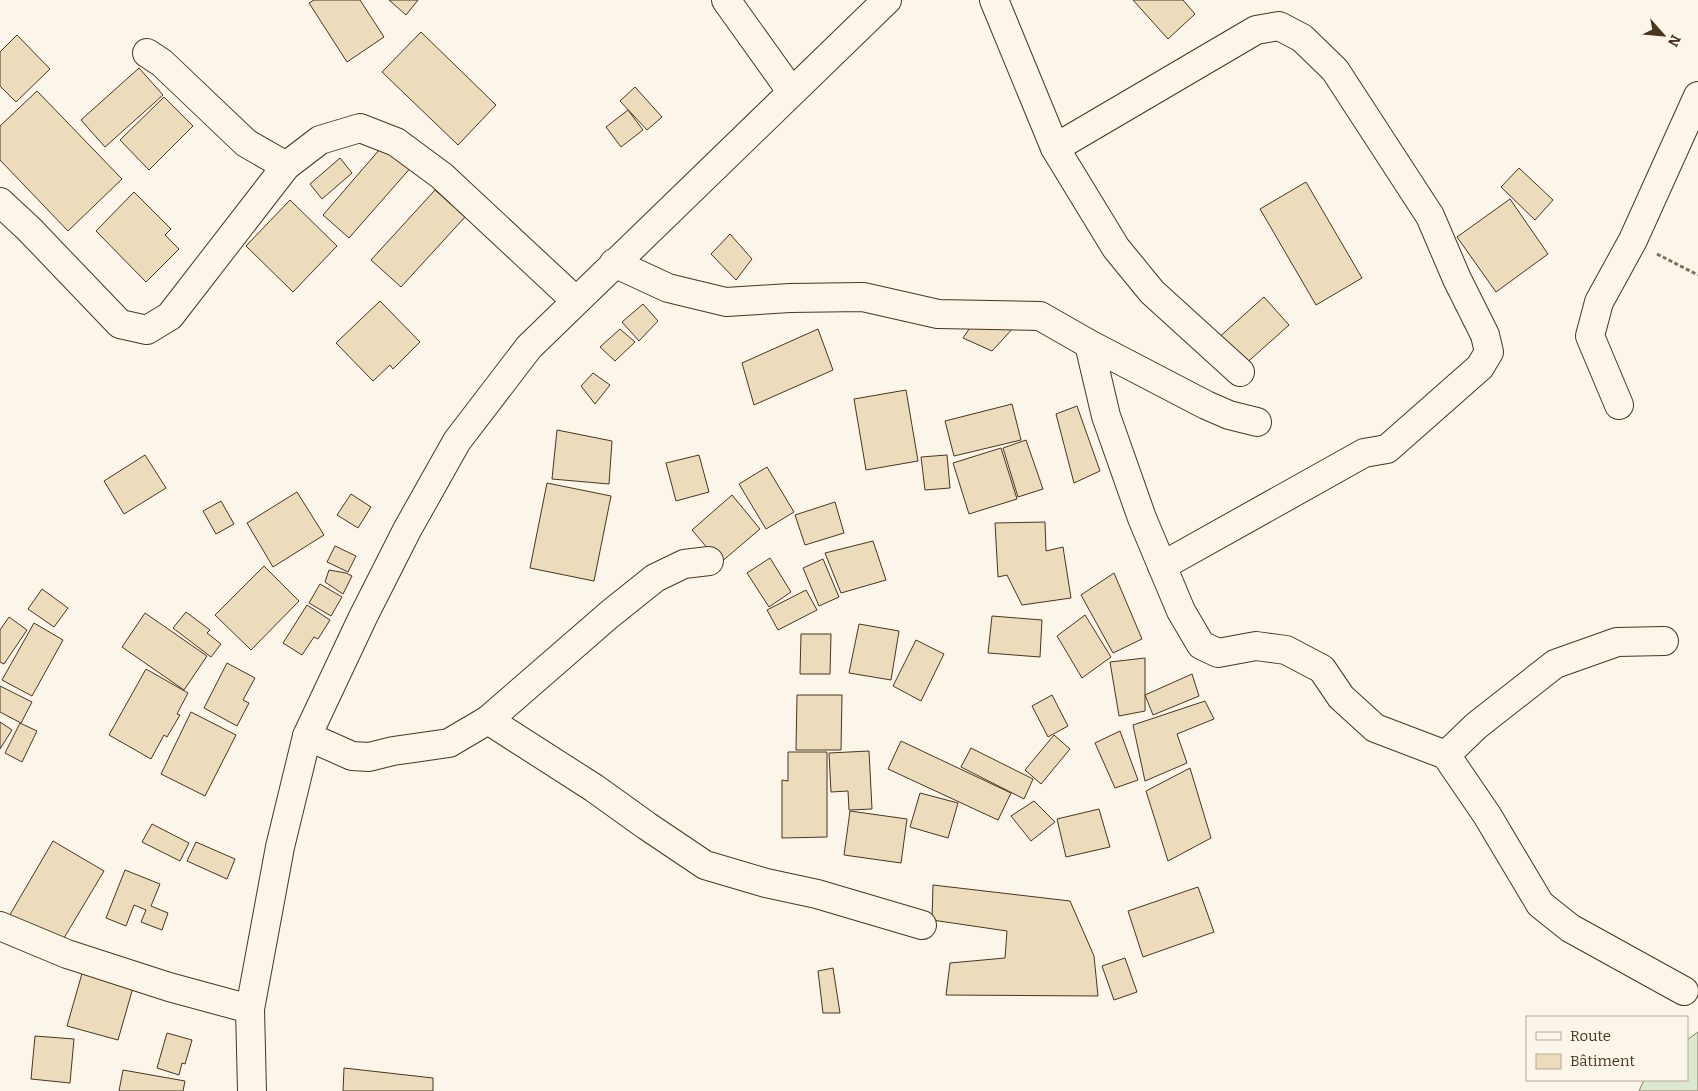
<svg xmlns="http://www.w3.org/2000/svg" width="1698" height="1091" font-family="Bitter,serif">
<rect width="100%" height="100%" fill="#fbf6e9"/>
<path fill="#dce7d0" stroke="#887966" d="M 1698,1032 L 1698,1091 L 1639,1091 L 1644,1080 L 1687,1080 L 1687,1040 Z"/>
<g fill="#ecdcbc" stroke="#4a3520">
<path d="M 314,0 L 360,0 L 384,37 L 347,62 L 309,3 Z"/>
<path d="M 389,0 L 418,0 L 406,15 Z"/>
<path d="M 1133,0 L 1183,0 L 1195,14 L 1168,39 Z"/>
<path d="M 421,32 L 496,105 L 458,145 L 382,72 Z"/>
<path d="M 17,35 L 50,69 L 16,102 L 0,86 L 0,52 Z"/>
<path d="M 139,68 L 163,95 L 105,147 L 81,120 Z"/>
<path d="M 635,87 L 662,117 L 647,130 L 620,101 Z"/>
<path d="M 37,91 L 122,179 L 68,231 L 0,160 L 0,126 Z"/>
<path d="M 164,97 L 193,126 L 149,170 L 120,140 Z"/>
<path d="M 628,110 L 643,130 L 621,147 L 606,127 Z"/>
<path d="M 386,142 L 413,165 L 349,238 L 323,215 Z"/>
<path d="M 340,158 L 352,173 L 322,199 L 310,184 Z"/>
<path d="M 1519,168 L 1553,200 L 1535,220 L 1501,187 Z"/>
<path d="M 1306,182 L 1362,278 L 1316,305 L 1260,209 Z"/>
<path d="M 435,190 L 465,217 L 401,287 L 371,260 Z"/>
<path d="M 134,192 L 171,229 L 165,235 L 179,249 L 146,282 L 96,231 Z"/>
<path d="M 1510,199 L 1548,254 L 1496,292 L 1457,237 Z"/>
<path d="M 290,200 L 337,246 L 293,292 L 246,246 Z"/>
<path d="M 730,234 L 752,259 L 736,280 L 711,254 Z"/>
<path d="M 1264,297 L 1289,325 L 1242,367 L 1217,339 Z"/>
<path d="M 380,301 L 420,342 L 393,369 L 390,365 L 373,381 L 336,343 Z"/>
<path d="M 643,304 L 658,321 L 639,341 L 622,322 Z"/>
<path d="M 976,319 L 1016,325 L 992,351 L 963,338 Z"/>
<path d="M 620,329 L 635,342 L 615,361 L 600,347 Z"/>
<path d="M 818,329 L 833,370 L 754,405 L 742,363 Z"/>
<path d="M 593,373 L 610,385 L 595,404 L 581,386 Z"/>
<path d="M 906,390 L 918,461 L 866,470 L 854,399 Z"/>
<path d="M 1012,404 L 1021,440 L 954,456 L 945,421 Z"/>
<path d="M 1077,406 L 1100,471 L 1074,483 L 1056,414 Z"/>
<path d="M 557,430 L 612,441 L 609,484 L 552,479 Z"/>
<path d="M 1026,440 L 1043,489 L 1018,497 L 1003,448 Z"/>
<path d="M 1001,448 L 1017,499 L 969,514 L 953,463 Z"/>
<path d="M 145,455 L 166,488 L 124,514 L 104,481 Z"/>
<path d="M 699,455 L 709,492 L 676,501 L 666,463 Z"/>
<path d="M 947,455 L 950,488 L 925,490 L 921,457 Z"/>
<path d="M 767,467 L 794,512 L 766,529 L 739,484 Z"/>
<path d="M 547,483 L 611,496 L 594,581 L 530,568 Z"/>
<path d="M 297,492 L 324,535 L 273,567 L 247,523 Z"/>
<path d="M 351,494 L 371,507 L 358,528 L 337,515 Z"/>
<path d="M 732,495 L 760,529 L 720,563 L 692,530 Z"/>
<path d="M 221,501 L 234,524 L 216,534 L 203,511 Z"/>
<path d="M 835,502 L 844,533 L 805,545 L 795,515 Z"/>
<path d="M 1045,522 L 1046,551 L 1063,547 L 1071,598 L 1022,605 L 1007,575 L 998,577 L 995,523 Z"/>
<path d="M 873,541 L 886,580 L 841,593 L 825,553 Z"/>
<path d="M 335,546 L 356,556 L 348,572 L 327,562 Z"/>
<path d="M 770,558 L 791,592 L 769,607 L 747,573 Z"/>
<path d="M 823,559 L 839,597 L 819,606 L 803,568 Z"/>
<path d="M 264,566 L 299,601 L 251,650 L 215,615 Z"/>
<path d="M 329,570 L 346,573 L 352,576 L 343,594 L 325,582 Z"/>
<path d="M 1114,573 L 1142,639 L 1113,653 L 1081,595 Z"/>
<path d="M 320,584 L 342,597 L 331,616 L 309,603 Z"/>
<path d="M 42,589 L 68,608 L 54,627 L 28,609 Z"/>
<path d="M 806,590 L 817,610 L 778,630 L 767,610 Z"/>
<path d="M 307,605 L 330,620 L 318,639 L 314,637 L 302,655 L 283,643 Z"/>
<path d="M 186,612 L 210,630 L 207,633 L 221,644 L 211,657 L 173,628 Z"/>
<path d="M 145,613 L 207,656 L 184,690 L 122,647 Z"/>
<path d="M 1085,615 L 1111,657 L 1082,678 L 1057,636 Z"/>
<path d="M 992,616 L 1042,620 L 1040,657 L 988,653 Z"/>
<path d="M 9,617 L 27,630 L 4,664 L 0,662 L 0,630 Z"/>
<path d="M 34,623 L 63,640 L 32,696 L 2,680 Z"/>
<path d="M 859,624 L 899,631 L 891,680 L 849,673 Z"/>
<path d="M 801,634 L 831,634 L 830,674 L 800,674 Z"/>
<path d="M 916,640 L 944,654 L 921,701 L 893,686 Z"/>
<path d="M 1145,658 L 1145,711 L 1119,716 L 1110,662 Z"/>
<path d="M 227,663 L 255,678 L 243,700 L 249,703 L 237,726 L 204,708 Z"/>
<path d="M 146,669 L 188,693 L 177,714 L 180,715 L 167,737 L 164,735 L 151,759 L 109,735 Z"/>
<path d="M 1192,674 L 1199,696 L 1153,715 L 1145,695 Z"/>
<path d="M 0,686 L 32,702 L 21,723 L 0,712 Z"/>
<path d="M 797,695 L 842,695 L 841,750 L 796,750 Z"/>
<path d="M 1052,695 L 1068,726 L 1048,737 L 1032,706 Z"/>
<path d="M 1205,701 L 1214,719 L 1177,734 L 1187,763 L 1145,781 L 1133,725 Z"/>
<path d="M 191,712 L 236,735 L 205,796 L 161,774 Z"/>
<path d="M 0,722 L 12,730 L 0,749 Z"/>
<path d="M 20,723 L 37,731 L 22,762 L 5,753 Z"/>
<path d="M 1120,731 L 1138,780 L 1115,788 L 1095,743 Z"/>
<path d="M 1054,735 L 1070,749 L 1041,784 L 1025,770 Z"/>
<path d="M 901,741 L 1011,793 L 998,820 L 888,769 Z"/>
<path d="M 971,748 L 1033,779 L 1024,799 L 961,767 Z"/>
<path d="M 869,751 L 872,809 L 849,810 L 848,791 L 831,792 L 829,753 Z"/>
<path d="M 788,752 L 827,752 L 827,837 L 782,838 L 782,780 L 788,781 Z"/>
<path d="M 1190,768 L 1211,838 L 1168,861 L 1146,791 Z"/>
<path d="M 920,793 L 958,803 L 948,838 L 910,827 Z"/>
<path d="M 1034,801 L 1055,822 L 1031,841 L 1011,816 Z"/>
<path d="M 1099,809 L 1110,847 L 1066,857 L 1057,819 Z"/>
<path d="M 850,811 L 907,819 L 901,863 L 844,855 Z"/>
<path d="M 152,824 L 189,843 L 180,861 L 142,842 Z"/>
<path d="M 53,841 L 104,871 L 58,948 L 8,918 Z"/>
<path d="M 196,842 L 235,859 L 227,879 L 187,861 Z"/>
<path d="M 125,870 L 160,884 L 151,906 L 168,913 L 162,930 L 141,922 L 146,910 L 134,905 L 126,926 L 106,918 Z"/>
<path d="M 933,885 L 1070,901 L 1094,956 L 1098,996 L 946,995 L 950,963 L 1005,958 L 1007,931 L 932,920 Z"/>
<path d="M 1198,887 L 1214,932 L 1143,957 L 1128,911 Z"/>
<path d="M 1125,958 L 1137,992 L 1114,1000 L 1102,966 Z"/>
<path d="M 833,968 L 840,1013 L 823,1013 L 818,971 Z"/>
<path d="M 83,970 L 134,984 L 118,1040 L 67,1026 Z"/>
<path d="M 167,1033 L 192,1040 L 185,1064 L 182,1063 L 179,1075 L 157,1068 Z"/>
<path d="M 35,1036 L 74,1039 L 70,1083 L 31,1079 Z"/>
<path d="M 344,1068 L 433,1078 L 433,1091 L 343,1091 Z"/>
<path d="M 123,1070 L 185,1081 L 183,1091 L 119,1091 Z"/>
</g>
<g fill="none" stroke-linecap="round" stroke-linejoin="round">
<g stroke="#4a3520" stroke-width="30">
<g id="minor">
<path d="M 726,0 L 791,91"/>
<path d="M 994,0 L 1055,148 L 1116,248 L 1152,292 L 1240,372"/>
<path d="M 147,53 L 162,63 L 246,143 L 286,166"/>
<path d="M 1055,148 L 1256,30 L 1279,26 L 1302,38 L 1335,70 L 1430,216 L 1457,279 L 1485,335 L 1489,352 L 1480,367 L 1387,449 L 1364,453 L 1162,566"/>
<path d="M 0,202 L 29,229 L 120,324 L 147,330 L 170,316 L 286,166 L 320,140 L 360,128 L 396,142 L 442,176 L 576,301"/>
<path d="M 614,263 L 668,288 L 726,302 L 790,298 L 863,297 L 938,314 L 1040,316 L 1089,344 L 1206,405 L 1229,415 L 1257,422"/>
<path d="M 1089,344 L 1106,416 L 1142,518 L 1181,611 L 1201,645 L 1218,653 L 1256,646 L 1286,650 L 1322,669 L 1341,697 L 1375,728 L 1446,755 L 1487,815 L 1540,904 L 1570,928 L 1684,991"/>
<path d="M 1619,405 L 1590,336 L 1599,302 L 1633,240 L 1698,96"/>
<path d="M 488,720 L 594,788 L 647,826 L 705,865 L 766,883 L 817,894 L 922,925"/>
<path d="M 307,736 L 352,756 L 369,757 L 393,751 L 449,743 L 488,720 L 610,614 L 655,578 L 684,564 L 709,561"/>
<path d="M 1446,755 L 1476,726 L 1555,664 L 1617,642 L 1664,641"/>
<path d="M 0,926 L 67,954 L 169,987 L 250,1009"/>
</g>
</g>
<g stroke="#4a3520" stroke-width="30">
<path id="major" d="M 252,1091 L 250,1009 L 280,847 L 307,736 L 363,617 L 407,530 L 457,441 L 529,347 L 887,0"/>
</g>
<path stroke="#7f6f5c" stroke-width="3" stroke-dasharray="4 2.5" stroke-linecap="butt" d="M 1657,254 L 1698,275"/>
<use href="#minor" stroke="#fbf6e9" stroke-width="28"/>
<use href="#major" stroke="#fbf6e9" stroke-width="28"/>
</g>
<rect x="1526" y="1016" width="162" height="65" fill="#fbf6e9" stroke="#b4a999"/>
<rect x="1536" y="1032" width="25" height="8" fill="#fbf6e9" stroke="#b4a999"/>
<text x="1570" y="1041" font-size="15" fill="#4a3520">Route</text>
<rect x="1536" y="1054" width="25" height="15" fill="#ecdcbc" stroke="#b4a999"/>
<text x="1570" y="1066" font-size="15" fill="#4a3520">Bâtiment</text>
<g transform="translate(1663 35) rotate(117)" stroke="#fbf6e9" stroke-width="4" paint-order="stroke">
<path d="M0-4L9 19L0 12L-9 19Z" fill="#4a3520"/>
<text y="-8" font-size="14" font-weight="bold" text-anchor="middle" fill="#4a3520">N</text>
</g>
</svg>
